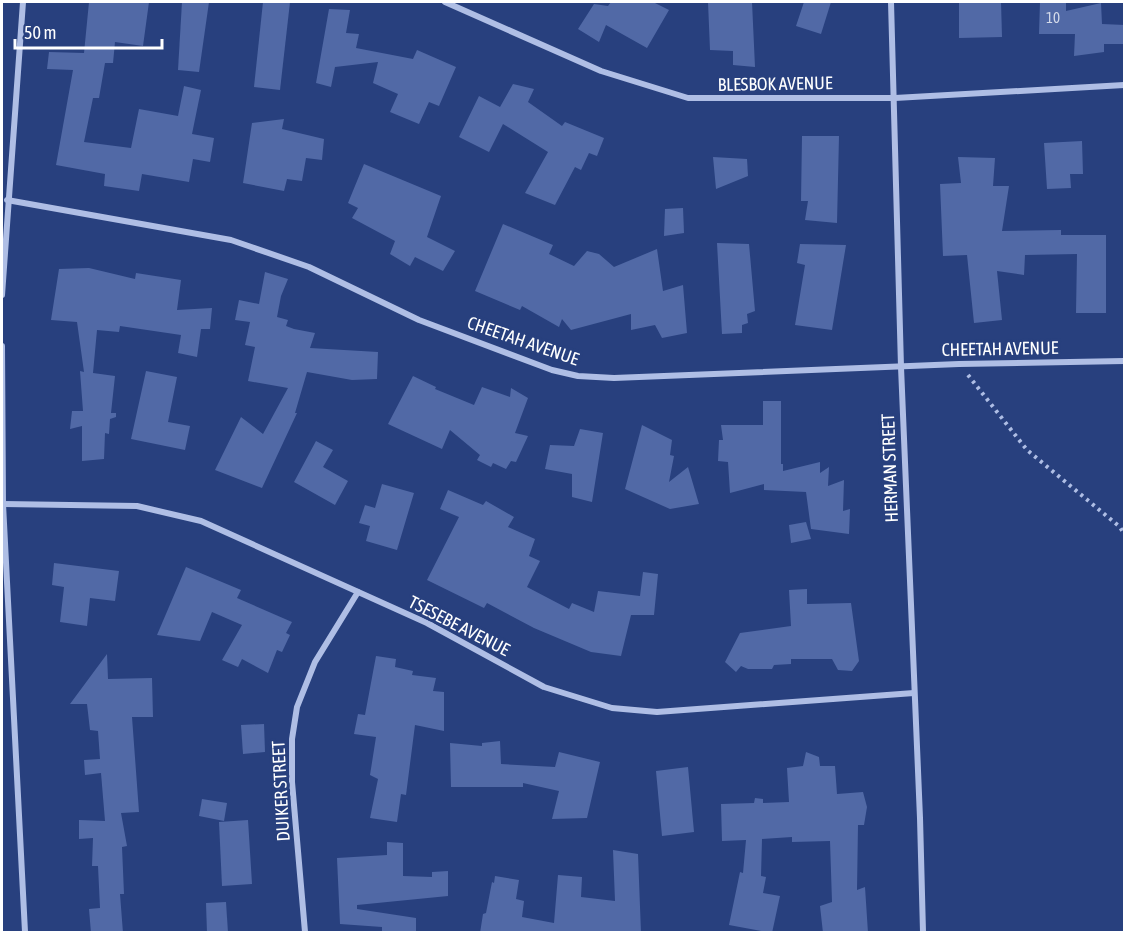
<svg xmlns="http://www.w3.org/2000/svg" width="1126" height="934" font-family="'Asap Condensed',sans-serif">
<rect width="100%" height="100%" fill="#28407e"/>
<g fill="#5169a6">
<path d="M 89,2 L 149,2 L 143,46 L 115,42 L 113,63 L 105,63 L 99,98 L 93,98 L 84,142 L 131,148 L 139,109 L 178,116 L 184,86 L 201,90 L 192,134 L 214,138 L 210,162 L 193,159 L 189,182 L 142,174 L 139,191 L 104,186 L 105,174 L 56,165 L 73,70 L 47,69 L 49,52 L 84,53 Z"/>
<path d="M 182,2 L 209,2 L 199,72 L 178,70 Z"/>
<path d="M 263,2 L 290,2 L 280,90 L 254,87 Z"/>
<path d="M 611,2 L 653,2 L 669,10 L 647,48 L 606,25 L 599,42 L 578,29 L 594,4 L 608,6 Z"/>
<path d="M 708,2 L 752,2 L 755,67 L 733,65 L 733,51 L 710,50 Z"/>
<path d="M 804,2 L 831,2 L 821,34 L 796,26 Z"/>
<path d="M 959,2 L 1001,2 L 1002,37 L 959,38 Z"/>
<path d="M 1040,2 L 1066,2 L 1066,11 L 1101,3 L 1102,24 L 1125,25 L 1125,44 L 1104,44 L 1104,52 L 1074,56 L 1075,34 L 1039,34 Z"/>
<path d="M 329,9 L 350,10 L 346,33 L 359,34 L 356,48 L 413,59 L 417,50 L 456,67 L 439,106 L 429,102 L 419,124 L 390,112 L 398,94 L 373,83 L 378,62 L 335,67 L 331,87 L 316,83 Z"/>
<path d="M 513,84 L 534,89 L 528,102 L 562,126 L 565,122 L 604,138 L 597,156 L 589,153 L 581,170 L 575,167 L 555,205 L 525,193 L 548,152 L 503,124 L 489,152 L 459,137 L 479,96 L 500,107 Z"/>
<path d="M 284,119 L 282,129 L 324,139 L 322,160 L 306,158 L 302,181 L 287,179 L 284,191 L 243,183 L 252,123 Z"/>
<path d="M 802,136 L 839,136 L 837,223 L 805,220 L 808,201 L 801,201 Z"/>
<path d="M 1082,141 L 1083,174 L 1070,174 L 1071,188 L 1047,189 L 1044,143 Z"/>
<path d="M 713,157 L 747,159 L 748,176 L 716,189 Z"/>
<path d="M 958,157 L 995,158 L 993,186 L 1009,186 L 1002,231 L 1061,230 L 1061,235 L 1106,235 L 1106,313 L 1076,313 L 1077,254 L 1025,255 L 1024,275 L 997,271 L 1002,320 L 974,323 L 967,255 L 943,256 L 940,184 L 961,183 Z"/>
<path d="M 364,164 L 441,196 L 427,237 L 455,251 L 443,271 L 415,257 L 410,266 L 390,254 L 395,241 L 352,218 L 358,208 L 348,203 Z"/>
<path d="M 683,208 L 684,233 L 664,236 L 665,209 Z"/>
<path d="M 503,224 L 553,245 L 549,254 L 574,266 L 587,251 L 599,254 L 614,267 L 657,249 L 663,291 L 683,285 L 687,333 L 662,338 L 655,325 L 631,330 L 631,314 L 571,330 L 562,319 L 559,327 L 522,306 L 520,310 L 475,291 Z"/>
<path d="M 717,243 L 749,244 L 755,311 L 747,314 L 748,323 L 742,325 L 742,333 L 722,334 Z"/>
<path d="M 800,244 L 846,245 L 832,330 L 795,325 L 805,265 L 797,263 Z"/>
<path d="M 89,268 L 135,279 L 136,273 L 181,280 L 177,310 L 212,308 L 210,329 L 201,329 L 197,357 L 178,353 L 181,335 L 120,326 L 119,332 L 97,330 L 93,373 L 115,376 L 111,413 L 116,413 L 116,417 L 110,419 L 109,434 L 105,433 L 104,459 L 82,461 L 82,426 L 70,429 L 72,411 L 83,411 L 80,371 L 84,372 L 77,322 L 51,320 L 59,269 Z"/>
<path d="M 265,272 L 288,279 L 281,296 L 277,317 L 288,320 L 286,326 L 294,329 L 315,333 L 310,348 L 378,352 L 377,379 L 352,380 L 307,372 L 295,413 L 297,413 L 262,488 L 215,470 L 241,417 L 263,434 L 288,388 L 248,381 L 255,347 L 245,345 L 250,322 L 235,320 L 239,300 L 259,304 Z"/>
<path d="M 146,371 L 177,377 L 168,422 L 190,426 L 185,450 L 131,439 Z"/>
<path d="M 413,376 L 436,387 L 435,389 L 474,405 L 482,387 L 510,397 L 511,388 L 528,398 L 515,433 L 528,436 L 516,462 L 511,461 L 506,469 L 493,463 L 491,467 L 477,460 L 480,455 L 450,430 L 442,449 L 388,424 Z"/>
<path d="M 763,401 L 781,401 L 781,464 L 783,464 L 783,471 L 820,462 L 820,473 L 829,467 L 828,486 L 844,480 L 843,511 L 850,509 L 849,534 L 811,529 L 806,492 L 764,490 L 764,484 L 730,493 L 728,462 L 718,461 L 719,440 L 723,440 L 721,425 L 763,425 Z"/>
<path d="M 642,425 L 672,440 L 670,455 L 674,456 L 669,482 L 688,467 L 699,504 L 670,509 L 625,489 Z"/>
<path d="M 580,429 L 603,433 L 592,502 L 572,497 L 572,474 L 545,469 L 550,445 L 574,446 Z"/>
<path d="M 316,441 L 333,450 L 323,467 L 348,481 L 335,505 L 294,482 Z"/>
<path d="M 382,484 L 414,493 L 397,550 L 366,541 L 370,526 L 359,523 L 365,505 L 375,508 Z"/>
<path d="M 448,490 L 483,505 L 486,501 L 514,517 L 508,527 L 535,539 L 529,556 L 540,561 L 527,587 L 569,609 L 572,603 L 594,612 L 598,591 L 640,596 L 643,572 L 658,574 L 654,615 L 631,615 L 621,656 L 591,652 L 534,628 L 487,603 L 484,608 L 427,580 L 459,517 L 440,509 Z"/>
<path d="M 806,522 L 811,539 L 791,543 L 789,525 Z"/>
<path d="M 54,563 L 119,571 L 115,601 L 90,598 L 87,626 L 60,622 L 64,587 L 52,585 Z"/>
<path d="M 186,567 L 241,590 L 237,598 L 292,622 L 286,633 L 290,635 L 282,652 L 277,650 L 268,673 L 242,659 L 238,667 L 222,660 L 242,625 L 212,612 L 200,641 L 157,635 Z"/>
<path d="M 807,589 L 807,604 L 851,603 L 859,661 L 852,671 L 838,670 L 832,659 L 791,659 L 791,664 L 774,665 L 772,669 L 748,669 L 741,666 L 736,672 L 725,662 L 740,633 L 791,626 L 789,590 Z"/>
<path d="M 107,654 L 108,679 L 152,678 L 153,717 L 132,717 L 139,812 L 121,813 L 127,846 L 122,847 L 124,894 L 120,894 L 123,933 L 91,933 L 89,909 L 100,908 L 98,866 L 92,866 L 93,838 L 79,839 L 79,820 L 105,821 L 101,773 L 85,775 L 84,760 L 100,759 L 98,731 L 90,730 L 87,704 L 70,704 Z"/>
<path d="M 376,656 L 396,659 L 395,667 L 413,671 L 412,675 L 436,678 L 433,691 L 444,692 L 444,731 L 415,725 L 406,795 L 401,794 L 397,822 L 370,818 L 378,779 L 370,775 L 376,737 L 354,734 L 358,714 L 365,715 Z"/>
<path d="M 264,724 L 265,752 L 243,754 L 241,725 Z"/>
<path d="M 500,741 L 501,764 L 555,767 L 559,752 L 600,762 L 587,818 L 552,819 L 559,791 L 523,783 L 523,787 L 451,787 L 450,743 L 482,746 L 482,743 Z"/>
<path d="M 806,752 L 819,757 L 820,766 L 835,766 L 837,794 L 863,792 L 867,807 L 864,825 L 858,825 L 857,890 L 865,887 L 868,933 L 823,933 L 820,906 L 832,902 L 830,841 L 792,842 L 792,837 L 762,839 L 761,876 L 766,877 L 763,893 L 780,896 L 772,933 L 729,925 L 740,872 L 743,873 L 746,840 L 722,841 L 721,804 L 754,803 L 755,798 L 763,799 L 763,803 L 789,802 L 787,768 L 803,766 Z"/>
<path d="M 688,767 L 694,832 L 662,836 L 656,771 Z"/>
<path d="M 202,799 L 227,803 L 224,821 L 199,816 Z"/>
<path d="M 248,820 L 252,884 L 222,886 L 219,822 Z"/>
<path d="M 387,842 L 403,843 L 403,876 L 432,877 L 432,872 L 448,871 L 448,896 L 357,905 L 357,909 L 416,918 L 416,933 L 382,933 L 382,927 L 340,924 L 337,858 L 387,855 Z"/>
<path d="M 613,850 L 638,854 L 641,933 L 480,933 L 483,914 L 486,913 L 492,882 L 494,883 L 495,876 L 519,880 L 516,899 L 524,901 L 522,917 L 554,923 L 558,875 L 582,877 L 581,897 L 615,901 Z"/>
<path d="M 226,902 L 228,933 L 207,933 L 206,903 Z"/>
</g>
<g fill="none" stroke-linecap="round" stroke-linejoin="round">
<path stroke="#afbee5" stroke-width="4" stroke-dasharray="3 4.5" stroke-linecap="butt" d="M 968,375 L 1027,450 L 1120,527 L 1124,534"/>
<g stroke="#afbee5" stroke-width="6">
<path d="M 445,2 L 601,71 L 688,98 L 895,98 L 1124,85"/>
<path d="M 891,2 L 901,367 L 920,818 L 923,932"/>
<path d="M 7,200 L 231,240 L 309,267 L 419,320 L 552,370 L 578,376 L 614,378 L 959,364 L 1124,361"/>
<path d="M 2,295 L 23,2"/>
<path d="M 2,346 L 3,504 L 25,932"/>
<path d="M 3,504 L 137,506 L 201,521 L 427,623 L 544,687 L 612,708 L 657,712 L 914,693"/>
<path d="M 305,932 L 292,782 L 292,739 L 297,707 L 315,662 L 358,592"/>
</g>
</g>
<g text-anchor="middle" stroke-width="6" stroke-linejoin="round" paint-order="stroke">
<g font-size="15" fill="#d4dae9">
<text x="1053" y="23">10</text>
</g>
<g font-size="18" fill="#fff" stroke="#28407e">
<text transform="translate(775 84) rotate(-1)" y="6">BLESBOK AVENUE</text>
<text transform="translate(523 341) rotate(19)" y="6">CHEETAH AVENUE</text>
<text transform="translate(1000 349) rotate(-1)" y="6">CHEETAH AVENUE</text>
<text transform="translate(890 468) rotate(-92)" y="6">HERMAN STREET</text>
<text transform="translate(459 626) rotate(27)" y="6">TSESEBE AVENUE</text>
<text transform="translate(281 791) rotate(-93)" y="6">DUIKER STREET</text>
</g>
</g>
<rect width="1126" height="934" fill="none" stroke="#ffffff" stroke-width="6"/>
<path d="M15 39v9h147v-9" fill="none" stroke="#ffffff" stroke-width="3"/>
<text x="24" y="39" font-size="18" fill="#ffffff" stroke="#28407e" stroke-width="4.5" paint-order="stroke">50 m</text>
</svg>
